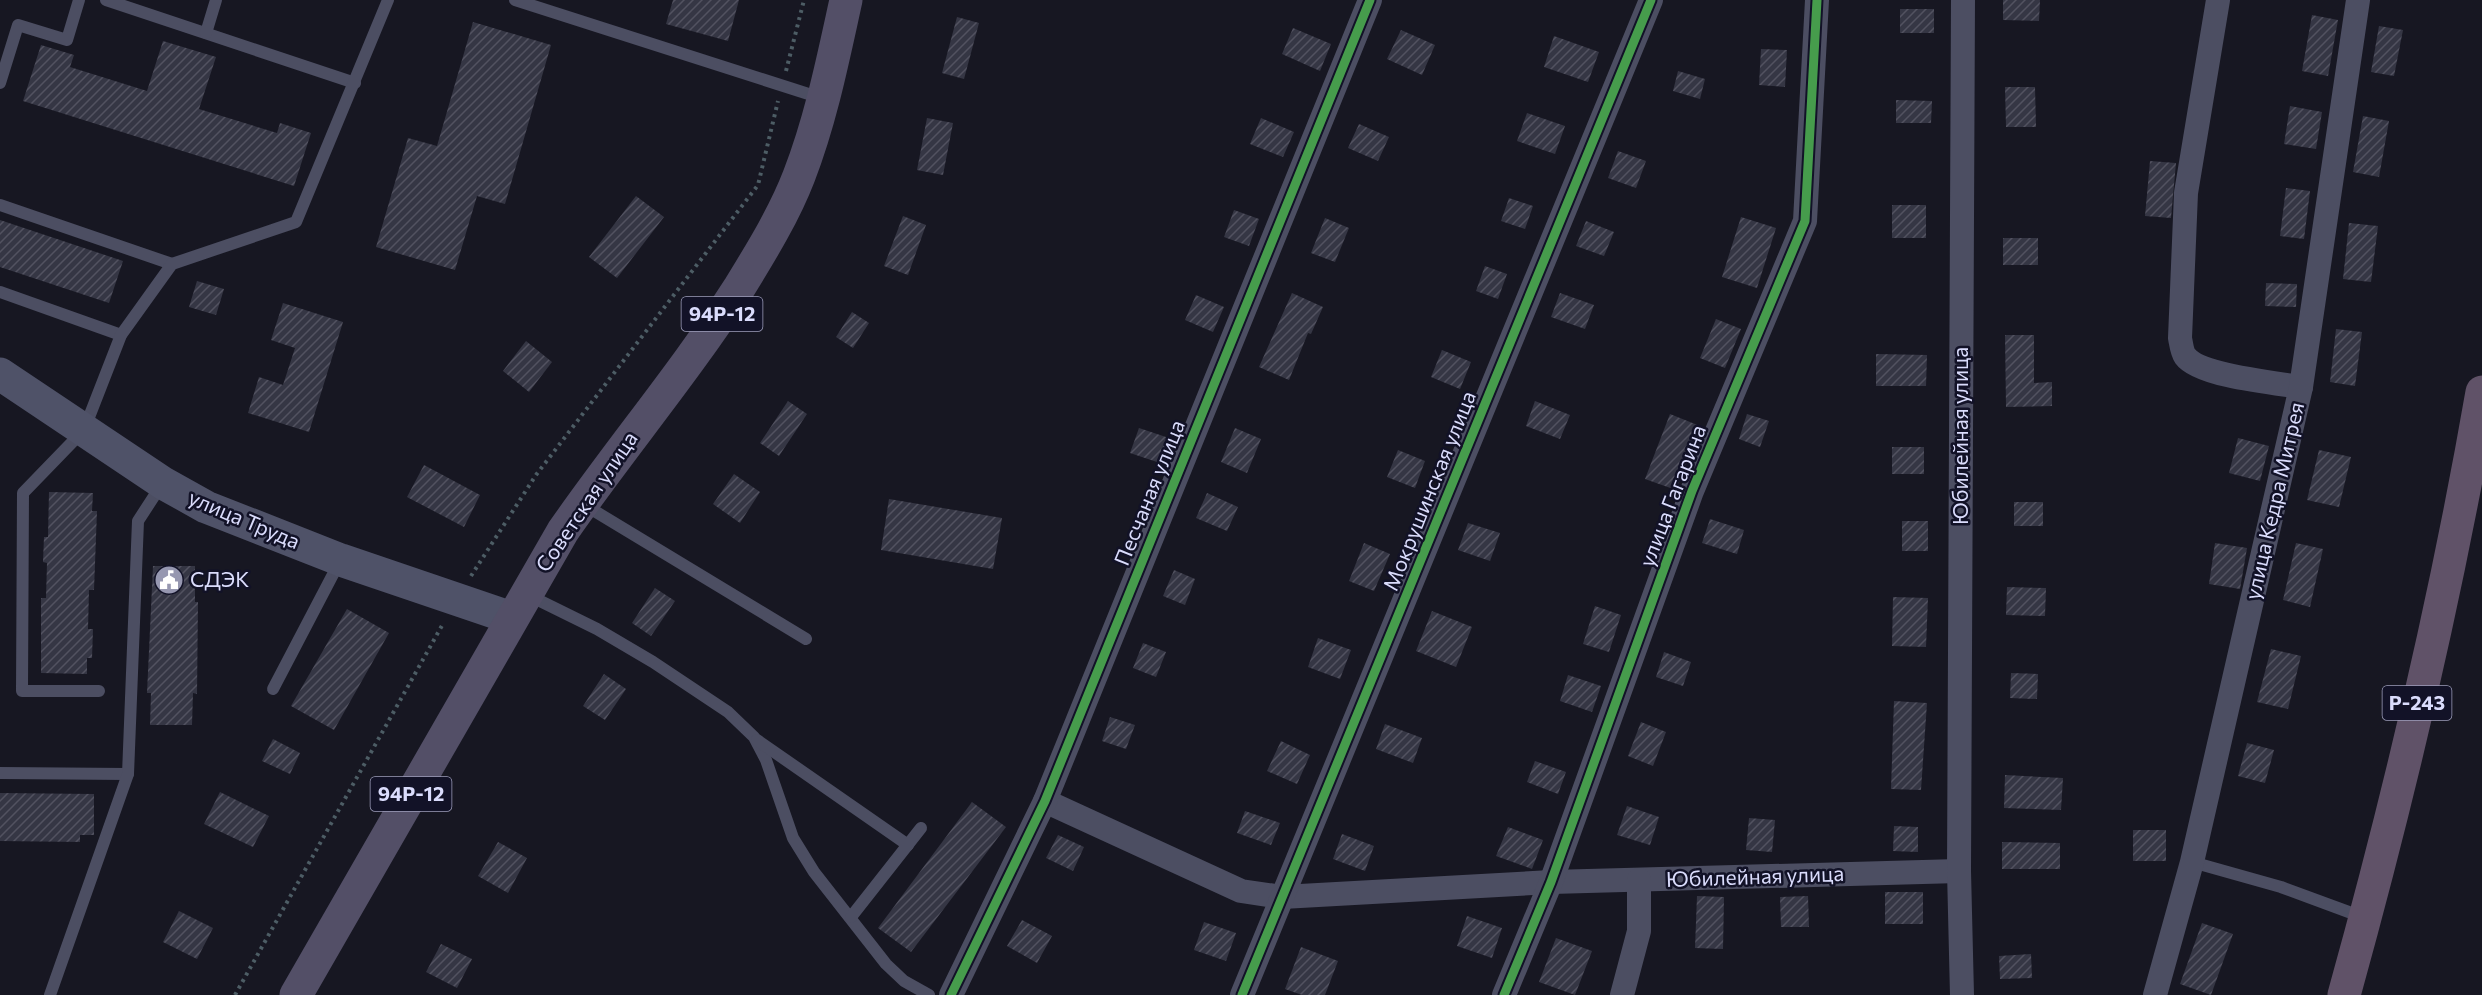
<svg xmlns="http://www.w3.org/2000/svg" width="2482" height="995" font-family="Commissioner,sans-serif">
<defs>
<pattern id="building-hatch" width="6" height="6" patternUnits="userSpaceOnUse" patternTransform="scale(1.5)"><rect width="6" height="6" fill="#353644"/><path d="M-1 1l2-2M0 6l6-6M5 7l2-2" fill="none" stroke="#525260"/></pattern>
</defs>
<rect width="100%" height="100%" fill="#171722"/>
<g fill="url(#building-hatch)">
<path d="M 673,0 L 739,0 L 728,41 L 666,24 Z"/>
<path d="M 2003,0 L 2040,0 L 2039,21 L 2003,20 Z"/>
<rect x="1900" y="9" width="34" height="24"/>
<path d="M 2312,15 L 2338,20 L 2328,76 L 2302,71 Z"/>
<path d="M 957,17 L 979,23 L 964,79 L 942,73 Z"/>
<path d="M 473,22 L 551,45 L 505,204 L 477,196 L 455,270 L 376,247 L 408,138 L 437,146 Z"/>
<path d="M 2379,26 L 2403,30 L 2394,76 L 2371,72 Z"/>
<path d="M 1293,28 L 1331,44 L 1320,71 L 1282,54 Z"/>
<path d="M 1401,30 L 1435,45 L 1422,75 L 1387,59 Z"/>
<path d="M 1554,36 L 1599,52 L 1588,82 L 1544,67 Z"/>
<path d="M 163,41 L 216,57 L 199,109 L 277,133 L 280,123 L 311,133 L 294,186 L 23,101 L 41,45 L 74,55 L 70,67 L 147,91 Z"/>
<path d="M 1761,49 L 1787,50 L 1785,87 L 1759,85 Z"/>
<path d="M 1678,71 L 1705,79 L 1700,99 L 1673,91 Z"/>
<path d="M 2005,87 L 2035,87 L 2036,127 L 2006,127 Z"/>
<path d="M 1896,100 L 1932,101 L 1931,123 L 1896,123 Z"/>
<path d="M 2290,106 L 2322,112 L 2316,149 L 2284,144 Z"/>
<path d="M 1527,113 L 1565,126 L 1555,154 L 1517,141 Z"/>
<path d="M 2363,116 L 2389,121 L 2379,177 L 2353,172 Z"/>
<path d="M 927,118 L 953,123 L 943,175 L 917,170 Z"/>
<path d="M 1261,118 L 1294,132 L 1283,157 L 1250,144 Z"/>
<path d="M 1359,124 L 1389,137 L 1378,161 L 1348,148 Z"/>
<path d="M 1618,151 L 1646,161 L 1636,188 L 1608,178 Z"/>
<path d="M 2150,161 L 2176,163 L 2171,218 L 2145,216 Z"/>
<path d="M 2286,188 L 2310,191 L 2304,239 L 2280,236 Z"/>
<path d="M 636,196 L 664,217 L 617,278 L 589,257 Z"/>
<path d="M 1509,198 L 1533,206 L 1525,229 L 1501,221 Z"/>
<rect x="1892" y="205" width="34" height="33"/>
<path d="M 1234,210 L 1259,219 L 1249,246 L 1224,237 Z"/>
<path d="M 903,216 L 926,225 L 908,275 L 884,266 Z"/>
<path d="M 1741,217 L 1776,228 L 1757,288 L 1722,277 Z"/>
<path d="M 1325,218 L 1349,228 L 1335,262 L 1311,253 Z"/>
<path d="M 0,220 L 123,261 L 109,303 L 0,267 Z"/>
<path d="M 1586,221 L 1614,232 L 1604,256 L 1576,246 Z"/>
<path d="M 2349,223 L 2378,226 L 2371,282 L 2343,279 Z"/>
<rect x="2003" y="238" width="35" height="27"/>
<path d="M 1485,266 L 1507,274 L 1498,299 L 1476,291 Z"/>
<path d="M 197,281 L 224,289 L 216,315 L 189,307 Z"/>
<path d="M 2266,283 L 2297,284 L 2296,307 L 2265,306 Z"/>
<path d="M 1292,293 L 1323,307 L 1311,334 L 1308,333 L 1289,380 L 1259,367 Z"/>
<path d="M 1560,293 L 1594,305 L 1585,329 L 1551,317 Z"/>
<path d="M 1196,295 L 1224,307 L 1213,332 L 1185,320 Z"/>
<path d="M 283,303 L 343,322 L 309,432 L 248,413 L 259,377 L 283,385 L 295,348 L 271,340 Z"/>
<path d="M 852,312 L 869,323 L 853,348 L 836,337 Z"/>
<path d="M 1716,319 L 1741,329 L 1725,368 L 1700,358 Z"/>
<path d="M 2336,329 L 2362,332 L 2355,386 L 2330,382 Z"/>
<path d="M 2005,335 L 2034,335 L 2034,383 L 2052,382 L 2052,406 L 2006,407 Z"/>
<path d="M 526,341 L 552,362 L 529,392 L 503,371 Z"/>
<path d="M 1442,350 L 1471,362 L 1460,389 L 1431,377 Z"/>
<path d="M 1876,354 L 1927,355 L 1926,386 L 1876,386 Z"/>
<path d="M 788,401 L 807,414 L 779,456 L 760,443 Z"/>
<path d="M 1535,401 L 1570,415 L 1560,439 L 1526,426 Z"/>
<path d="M 1670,414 L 1700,426 L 1676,490 L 1645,479 Z"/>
<path d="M 1747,414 L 1769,421 L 1760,447 L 1739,439 Z"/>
<path d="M 1139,428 L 1175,440 L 1166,465 L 1130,453 Z"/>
<path d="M 1235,428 L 1261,439 L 1247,473 L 1221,462 Z"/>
<path d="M 2238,438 L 2269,446 L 2260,481 L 2229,473 Z"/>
<rect x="1892" y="447" width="32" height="27"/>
<path d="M 1398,450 L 1425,461 L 1415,488 L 1387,477 Z"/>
<path d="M 2319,450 L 2351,457 L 2339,507 L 2307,500 Z"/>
<path d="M 424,465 L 480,495 L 464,527 L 407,497 Z"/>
<path d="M 734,474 L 760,492 L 740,523 L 713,504 Z"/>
<path d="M 49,492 L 93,493 L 92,511 L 97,511 L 94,590 L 89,590 L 88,629 L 93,629 L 92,658 L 87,658 L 87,674 L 41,673 L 41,598 L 46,598 L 47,563 L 43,562 L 44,537 L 48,537 Z"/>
<path d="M 1207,493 L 1238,507 L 1227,531 L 1196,518 Z"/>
<path d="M 889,499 L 1002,518 L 993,569 L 881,550 Z"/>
<rect x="2014" y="502" width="29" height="24"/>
<path d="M 1710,519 L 1744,530 L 1737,554 L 1702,543 Z"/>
<rect x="1902" y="521" width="26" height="30"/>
<path d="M 1468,523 L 1500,533 L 1490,561 L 1458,550 Z"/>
<path d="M 1364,543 L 1390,554 L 1374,591 L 1349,581 Z"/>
<path d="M 2215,543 L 2247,548 L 2240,589 L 2209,584 Z"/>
<path d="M 2296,543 L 2323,549 L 2310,607 L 2283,600 Z"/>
<path d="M 153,566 L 195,566 L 195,602 L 198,602 L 197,694 L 193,693 L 192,725 L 150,725 L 151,693 L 147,693 Z"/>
<path d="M 1174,570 L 1195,579 L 1185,605 L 1163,596 Z"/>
<path d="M 2007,587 L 2046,588 L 2045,616 L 2006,615 Z"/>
<path d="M 655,588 L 675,601 L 651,636 L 632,623 Z"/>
<path d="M 1893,597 L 1928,598 L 1926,647 L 1892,646 Z"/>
<path d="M 1595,606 L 1621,615 L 1609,652 L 1583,644 Z"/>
<path d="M 347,609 L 389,633 L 334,730 L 291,706 Z"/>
<path d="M 1432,611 L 1472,627 L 1456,667 L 1416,651 Z"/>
<path d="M 1318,638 L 1351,650 L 1340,679 L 1308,667 Z"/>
<path d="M 1143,643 L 1166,652 L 1156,677 L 1133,668 Z"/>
<path d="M 2271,649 L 2301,656 L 2288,709 L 2257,702 Z"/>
<path d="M 1664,652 L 1691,662 L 1683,686 L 1656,677 Z"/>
<path d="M 2011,673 L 2038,674 L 2037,699 L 2010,698 Z"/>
<path d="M 604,674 L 626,689 L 605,720 L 583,706 Z"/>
<path d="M 1568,675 L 1601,686 L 1592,712 L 1560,701 Z"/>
<path d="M 1894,701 L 1927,703 L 1921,790 L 1891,789 Z"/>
<path d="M 1110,717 L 1135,725 L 1126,749 L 1102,741 Z"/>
<path d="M 1641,722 L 1666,732 L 1653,766 L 1628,756 Z"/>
<path d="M 1385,724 L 1422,738 L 1413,763 L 1376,749 Z"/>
<path d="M 273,739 L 300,753 L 290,774 L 262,761 Z"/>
<path d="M 1281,741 L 1310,755 L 1297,784 L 1267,771 Z"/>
<path d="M 2247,743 L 2274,750 L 2265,783 L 2238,776 Z"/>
<path d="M 1535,761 L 1566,772 L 1558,794 L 1527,782 Z"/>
<path d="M 2005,775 L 2063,778 L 2061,810 L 2004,808 Z"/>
<path d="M 220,792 L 269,816 L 253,847 L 204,824 Z"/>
<path d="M 0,793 L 94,794 L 94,835 L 80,835 L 80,842 L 0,841 Z"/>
<path d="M 972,802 L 1006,827 L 911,952 L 878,928 Z"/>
<path d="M 1627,806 L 1659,817 L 1650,845 L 1617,835 Z"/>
<path d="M 1245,811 L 1280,823 L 1271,845 L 1237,833 Z"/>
<path d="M 1749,818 L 1775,820 L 1772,852 L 1746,850 Z"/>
<path d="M 1894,826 L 1918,827 L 1918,852 L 1893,851 Z"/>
<path d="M 1508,827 L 1543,840 L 1532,869 L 1496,856 Z"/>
<rect x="2133" y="830" width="33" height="31"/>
<path d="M 1342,834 L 1374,846 L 1365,871 L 1333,859 Z"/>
<path d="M 1058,835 L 1084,847 L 1073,871 L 1046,858 Z"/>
<path d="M 498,842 L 527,858 L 508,893 L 478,876 Z"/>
<path d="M 2002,842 L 2060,843 L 2060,869 L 2002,869 Z"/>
<rect x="1885" y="892" width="38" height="32"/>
<path d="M 1697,896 L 1724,897 L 1723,949 L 1695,948 Z"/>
<path d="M 1808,896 L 1809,927 L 1781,927 L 1780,897 Z"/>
<path d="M 179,911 L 213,928 L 197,959 L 163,942 Z"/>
<path d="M 1467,916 L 1502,928 L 1492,958 L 1457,946 Z"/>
<path d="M 1022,920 L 1052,936 L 1037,963 L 1007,946 Z"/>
<path d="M 1204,922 L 1236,933 L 1226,961 L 1194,950 Z"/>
<path d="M 2202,923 L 2233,934 L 2211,995 L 2180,984 Z"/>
<path d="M 1556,938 L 1592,951 L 1575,995 L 1539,982 Z"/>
<path d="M 441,944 L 472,959 L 457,988 L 426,972 Z"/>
<path d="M 1301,947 L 1338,961 L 1325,995 L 1302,995 L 1285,989 Z"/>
<path d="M 2031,954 L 2032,978 L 2000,979 L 1999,956 Z"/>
</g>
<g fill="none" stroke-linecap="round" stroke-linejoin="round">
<g stroke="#4d5d65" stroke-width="4" stroke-dasharray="3 4.5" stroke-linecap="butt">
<path d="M 786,71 L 804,0"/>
<path d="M 471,576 L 536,475 L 758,185 L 778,101"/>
<path d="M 235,995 L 444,622"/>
</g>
<g stroke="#4c4e62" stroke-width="12">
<path d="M 106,0 L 355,83"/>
<path d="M 515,0 L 821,98"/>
<path d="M 206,33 L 216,0"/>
<path d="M 0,83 L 18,25 L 67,40 L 79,0"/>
<path d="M 0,205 L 172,264"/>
<path d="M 0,292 L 121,335"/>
<path d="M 583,504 L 806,639"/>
<path d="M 528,595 L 597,629 L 653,662 L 728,712 L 754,737 L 766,760 L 793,838 L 814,872 L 886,964 L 904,981 L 929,995"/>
<path d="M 273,689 L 340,561"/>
<path d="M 99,691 L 22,691 L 23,493 L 84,430 L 121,335 L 172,264 L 296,222 L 388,0"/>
<path d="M 757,740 L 908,845"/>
<path d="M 0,773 L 128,774"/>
<path d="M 2192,862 L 2281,887 L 2365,918"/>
<path d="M 851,917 L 921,828"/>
<path d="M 50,995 L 128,774 L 138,521 L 162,484"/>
</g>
<g stroke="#4c4e62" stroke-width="24">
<path d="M 2218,0 L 2186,193 L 2180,338 C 2181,343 2182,352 2185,356 C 2199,376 2276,383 2301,387"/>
<path d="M 1045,801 L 1241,891 L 1282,897 L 1551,882 L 1959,871"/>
<path d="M 951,995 L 1045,801 L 1370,0"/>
<path d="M 1242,995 L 1651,0"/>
<path d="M 1504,995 L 1551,882 L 1692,491 L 1805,221 L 1817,0"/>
<path d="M 1622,995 L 1639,931 L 1639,880"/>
<path d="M 1962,995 L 1959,871 L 1963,0"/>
<path d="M 2155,995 L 2192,862 L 2301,387 L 2358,0"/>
</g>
<path stroke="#4f5268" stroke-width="33" d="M 0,374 L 163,483 L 206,507 L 341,560 L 512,618"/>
<path stroke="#534f67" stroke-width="33" d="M 296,995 L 563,531 C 620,449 685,372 739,288 C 761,252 784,215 799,176 C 821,119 833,59 846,0"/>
<path stroke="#605268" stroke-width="33" d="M 2344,995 C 2399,797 2447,594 2482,392"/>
<g stroke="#121227" stroke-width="13">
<g id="cycleway">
<path d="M 951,995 L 1045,801 L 1370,0"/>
<path d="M 1242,995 L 1651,0"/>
<path d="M 1504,995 L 1551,882 L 1692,491 L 1805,221 L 1817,0"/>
</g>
</g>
<use href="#cycleway" stroke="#469c4c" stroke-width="9"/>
</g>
<defs>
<g id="civic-disc" transform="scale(1.5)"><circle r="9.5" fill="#9697b0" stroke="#121227"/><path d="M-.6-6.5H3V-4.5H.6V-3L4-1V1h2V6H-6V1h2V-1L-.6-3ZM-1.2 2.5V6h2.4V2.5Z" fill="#fff"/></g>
</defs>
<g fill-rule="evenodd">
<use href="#civic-disc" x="169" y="580"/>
</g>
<g text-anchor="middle" stroke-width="5" stroke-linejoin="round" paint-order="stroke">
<g fill="#121227" stroke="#9e9fbc" stroke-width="1.5">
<rect x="681.5" y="297" width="81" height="34" rx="4.5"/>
<rect x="2382.5" y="686" width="69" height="34" rx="4.5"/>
<rect x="370.5" y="777" width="81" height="34" rx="4.5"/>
</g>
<g font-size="20" font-weight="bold" fill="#dadcfc">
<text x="722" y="321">94Р-12</text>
<text x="2417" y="710">Р-243</text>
<text x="411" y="801">94Р-12</text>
</g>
<g font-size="21" fill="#dadcfc" stroke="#121227">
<text transform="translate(1961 436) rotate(-90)" y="7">Юбилейная улица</text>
<text transform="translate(1430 491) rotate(-68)" y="7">Мокрушинская улица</text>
<text transform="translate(1150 493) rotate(-68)" y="7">Песчаная улица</text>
<text transform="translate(1673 496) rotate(-69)" y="7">улица Гагарина</text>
<text transform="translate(2275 501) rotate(-77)" y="7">улица Кедра Митрея</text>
<text transform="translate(587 502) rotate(-56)" y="7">Советская улица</text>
<text transform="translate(244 520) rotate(23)" y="7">улица Труда</text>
<text transform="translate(1755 877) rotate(-2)" y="7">Юбилейная улица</text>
</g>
<g font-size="21" fill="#dadcfc" stroke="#121227" text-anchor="start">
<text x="190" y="587">СДЭК</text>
</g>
</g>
</svg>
